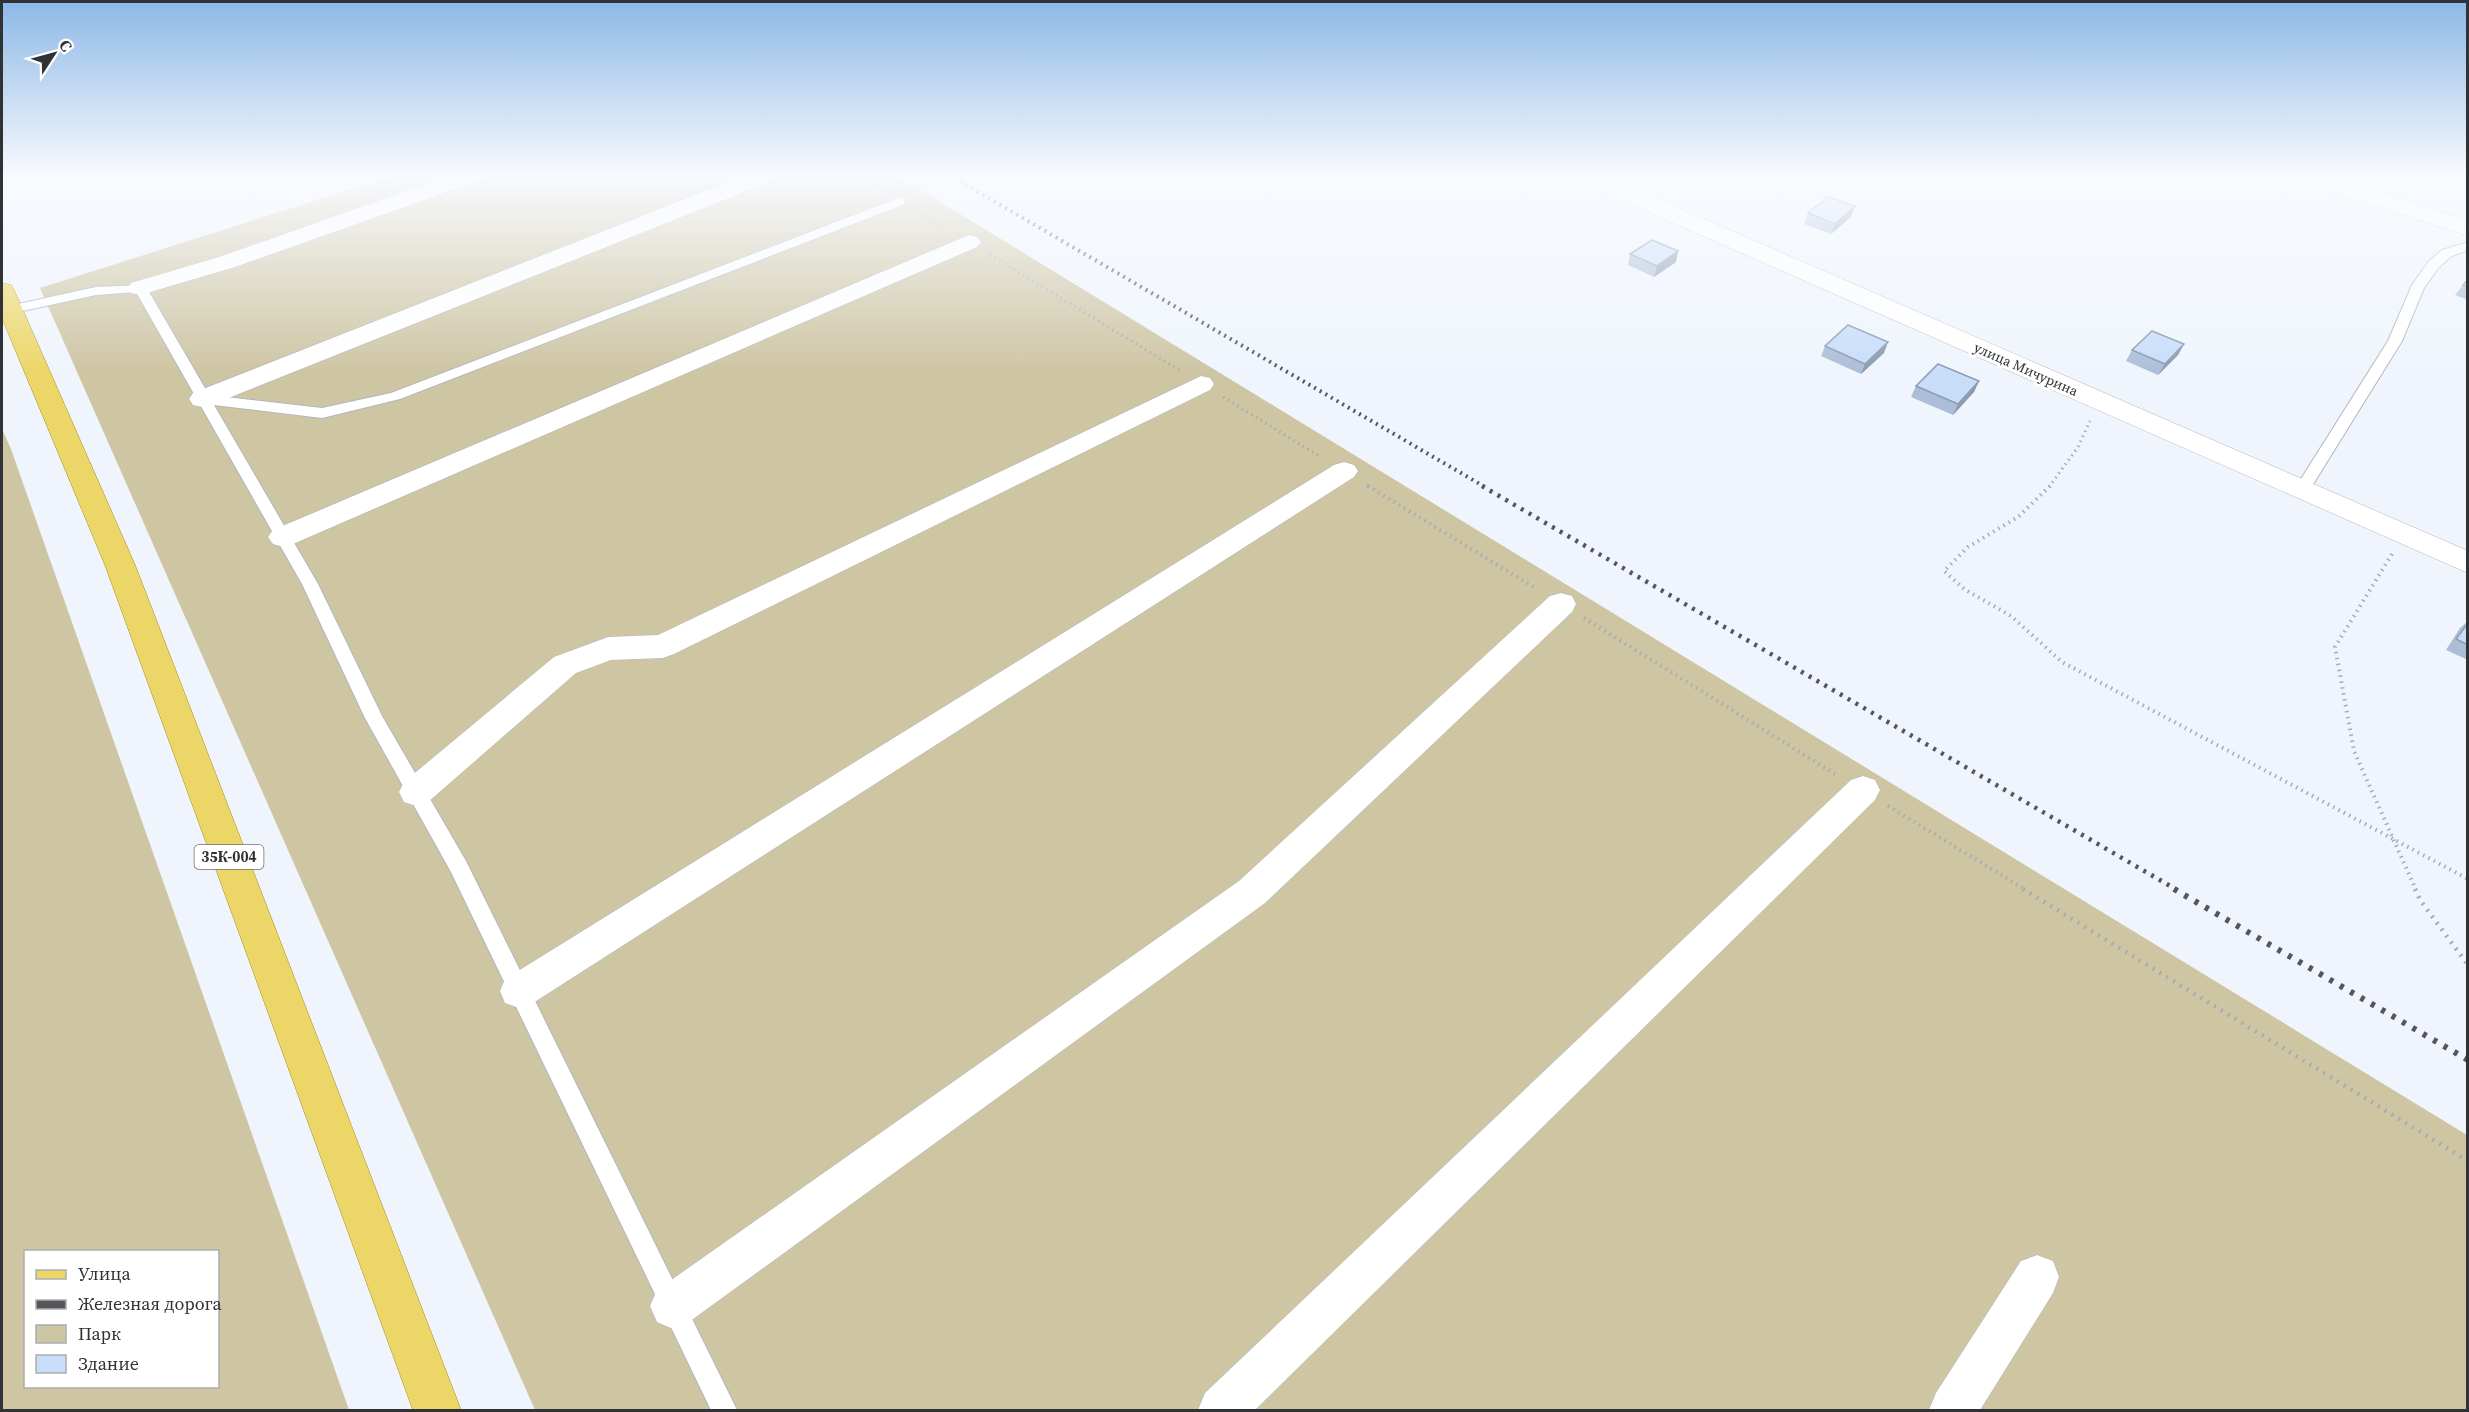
<svg xmlns="http://www.w3.org/2000/svg" width="2469" height="1412" font-family="'Source Serif 4',serif">
<rect width="100%" height="100%" fill="#f0f5fd"/>
<g fill="#cec5a3" fill-rule="evenodd">
<path d="M 396,175 L 896,175 L 2467,1135 L 2467,1410 L 535,1410 L 40,288 Z"/>
<path d="M 2,429 L 11,449 L 349,1410 L 2,1410 ZM 26,1252 L 218,1252 L 218,1386 L 26,1386 Z"/>
</g>
<g fill="none" stroke-linecap="round" stroke-linejoin="round">
<g stroke="#b1b7be" stroke-width="2">
<g id="lane">
<path d="M 901,197 L 905,198 L 905,204 L 400,399 L 322,418 L 214,405 L 318,584 L 382,716 L 466,861 L 737,1410 L 711,1410 L 451,872 L 365,718 L 302,584 L 136,292 L 96,295 L 9,314 L 2,310 L 9,306 L 96,287 L 145,285 L 209,395 L 322,408 L 391,393 Z"/>
<path d="M 2468,242 L 2468,250 L 2452,256 L 2439,267 L 2424,288 L 2402,341 L 2307,494 L 2297,494 L 2294,490 L 2388,341 L 2412,285 L 2429,261 L 2442,250 Z"/>
</g>
</g>
<g stroke="#b1b7be" stroke-width="1">
<g id="street">
<path d="M 452,175 L 484,175 L 481,180 L 235,267 L 140,295 L 131,293 L 128,288 L 131,283 L 219,257 Z"/>
<path d="M 746,175 L 777,175 L 774,180 L 211,405 L 202,407 L 193,405 L 189,399 L 193,393 Z"/>
<path d="M 1573,175 L 1603,175 L 2468,551 L 2468,573 L 1576,180 Z"/>
<path d="M 2293,175 L 2326,175 L 2468,221 L 2468,236 L 2296,180 Z"/>
<path d="M 969,235 L 977,237 L 981,242 L 977,247 L 293,544 L 283,547 L 273,544 L 268,537 L 273,530 Z"/>
<path d="M 1201,376 L 1210,378 L 1214,384 L 1210,390 L 674,654 L 663,658 L 611,660 L 576,673 L 428,802 L 416,806 L 404,802 L 399,792 L 404,782 L 554,657 L 608,637 L 658,635 Z"/>
<path d="M 1344,462 L 1354,465 L 1358,471 L 1354,477 L 533,1003 L 519,1008 L 505,1003 L 500,991 L 505,979 L 1334,465 Z"/>
<path d="M 1561,593 L 1572,596 L 1576,604 L 1572,612 L 1265,903 L 689,1322 L 673,1329 L 657,1322 L 650,1306 L 657,1290 L 1239,881 L 1550,596 Z"/>
<path d="M 1863,776 L 1875,780 L 1880,790 L 1875,800 L 1255,1410 L 1198,1410 L 1205,1393 L 1851,780 Z"/>
<path d="M 2037,1255 L 2053,1261 L 2059,1277 L 2053,1293 L 1980,1410 L 1929,1410 L 1936,1393 L 2021,1261 Z"/>
</g>
</g>
<g stroke="#a28a14" stroke-width="1">
<path id="primary" d="M 2,283 L 11,285 L 14,290 L 135,565 L 461,1410 L 413,1410 L 105,565 L 2,318 Z"/>
</g>
<g stroke="#a8acb2" stroke-width="3" stroke-dasharray="1.5 4" stroke-linecap="butt">
<path d="M 859,175 L 881,189"/>
<path d="M 916,210 L 945,228"/>
<path d="M 990,255 L 1179,370"/>
<path d="M 1223,397 L 1319,456"/>
<path d="M 1367,485 L 1370,487"/>
<path d="M 2049,487 L 2078,447 L 2090,421"/>
</g>
<g stroke="#a8acb2" stroke-width="4" stroke-dasharray="1.5 4.5" stroke-linecap="butt">
<path d="M 1368,486 L 1537,589"/>
<path d="M 2050,486 L 2018,517 L 1968,547 L 1944,571 L 1964,589 L 2011,616 L 2062,662 L 2468,879"/>
<path d="M 2392,554 L 2335,647 L 2354,751 L 2416,890"/>
<path d="M 1584,618 L 1835,774"/>
<path d="M 1888,806 L 2026,890"/>
</g>
<g stroke="#a8acb2" stroke-width="4.5" stroke-dasharray="2 6" stroke-linecap="butt">
<path d="M 2023,889 L 2468,1161"/>
<path d="M 2415,889 L 2420,900 L 2468,965"/>
</g>
<use href="#lane" fill="#fff" fill-rule="evenodd"/>
<use href="#street" fill="#fff" fill-rule="evenodd"/>
<use href="#primary" fill="#ecd668" fill-rule="evenodd"/>
<path stroke="#54565a" stroke-width="4" stroke-dasharray="2 4.5" stroke-linecap="butt" d="M 949,175 L 1485,487"/>
<path stroke="#54565a" stroke-width="4.5" stroke-dasharray="3 6" stroke-linecap="butt" d="M 1482,486 L 2177,890"/>
<path stroke="#54565a" stroke-width="6" stroke-dasharray="4 8" stroke-linecap="butt" d="M 2174,889 L 2468,1060"/>
</g>
<g fill="#acbed7">
<path d="M 1855,206 L 1851,217 L 1831,234 L 1804,224 L 1808,213 Z"/>
<path d="M 1630,254 L 1676,262 L 1654,277 L 1628,265 Z"/>
<path d="M 2468,279 L 2468,300 L 2455,295 Z"/>
<path d="M 2184,344 L 2178,355 L 2158,375 L 2126,361 L 2132,350 Z"/>
<path d="M 1825,346 L 1884,353 L 1861,374 L 1821,356 Z"/>
<path d="M 1979,381 L 1974,392 L 1953,415 L 1911,397 L 1916,386 Z"/>
<path d="M 2468,621 L 2468,660 L 2446,650 L 2460,628 Z"/>
</g>
<g fill="#8c9baf">
<path d="M 1855,206 L 1851,217 L 1831,234 L 1835,224 Z"/>
<path d="M 1678,251 L 1676,262 L 1654,277 L 1657,266 Z"/>
<path d="M 1888,342 L 1884,353 L 1861,374 L 1865,364 Z"/>
<path d="M 2184,344 L 2178,355 L 2158,375 L 2165,364 Z"/>
<path d="M 1979,381 L 1974,392 L 1953,415 L 1958,404 Z"/>
</g>
<g fill="#c8ddfa" stroke="#8c9baf" stroke-width="1.5">
<path d="M 1828,197 L 1855,206 L 1835,224 L 1808,213 Z"/>
<path d="M 1652,240 L 1678,251 L 1657,266 L 1630,254 Z"/>
<path d="M 2468,279 L 2468,286 L 2463,285 Z"/>
<path d="M 1848,325 L 1888,342 L 1865,364 L 1825,346 Z"/>
<path d="M 2152,331 L 2184,344 L 2165,364 L 2132,350 Z"/>
<path d="M 1938,364 L 1979,381 L 1958,404 L 1916,386 Z"/>
<path d="M 2468,623 L 2468,645 L 2456,639 Z"/>
</g>
<linearGradient id="sky" x2="0" y2="1"><stop stop-color="#8db8e6"/><stop offset="0.47" stop-color="#f8fafe"/><stop offset="1" stop-color="#f8fafe" stop-opacity="0"/></linearGradient>
<rect width="2469" height="373" fill="url(#sky)"/>
<g text-anchor="middle" stroke-width="6" stroke-linejoin="round" paint-order="stroke">
<g font-size="14" fill="#303235" stroke="#fff">
<text transform="translate(2026 369) rotate(24)" y="5">улица Мичурина</text>
</g>
<rect fill="#fff" stroke="#6e7072" stroke-width="1.5" x="194.5" y="845" width="69" height="24" rx="4.5"/>
<g font-size="15" font-weight="bold" fill="#303235">
<text x="229" y="862">35К-004</text>
</g>
</g>
<rect width="2469" height="1412" fill="none" stroke="#303235" stroke-width="6"/>
<rect x="24" y="1250" width="195" height="138" fill="#ffffff" stroke="#acadae" stroke-width="1.5"/>
<rect x="36" y="1270" width="30" height="9" fill="#ecd668" stroke="#acadae" stroke-width="1.5"/>
<text x="78" y="1280" font-size="18" fill="#303235">Улица</text>
<rect x="36" y="1300" width="30" height="9" fill="#54565a" stroke="#acadae" stroke-width="1.5"/>
<text x="78" y="1310" font-size="18" fill="#303235">Железная дорога</text>
<rect x="36" y="1325" width="30" height="18" fill="#cec5a3" stroke="#acadae" stroke-width="1.5"/>
<text x="78" y="1340" font-size="18" fill="#303235">Парк</text>
<rect x="36" y="1355" width="30" height="18" fill="#c8ddfa" stroke="#acadae" stroke-width="1.5"/>
<text x="78" y="1370" font-size="18" fill="#303235">Здание</text>
<g transform="translate(54 54) rotate(54)" stroke="#ffffff" stroke-width="4.5" paint-order="stroke">
<path d="M0-4.5L10 22L0 15L-10 22Z" fill="#303235"/>
<text y="-9" font-size="16" font-weight="bold" text-anchor="middle" fill="#303235">С</text>
</g>
</svg>
